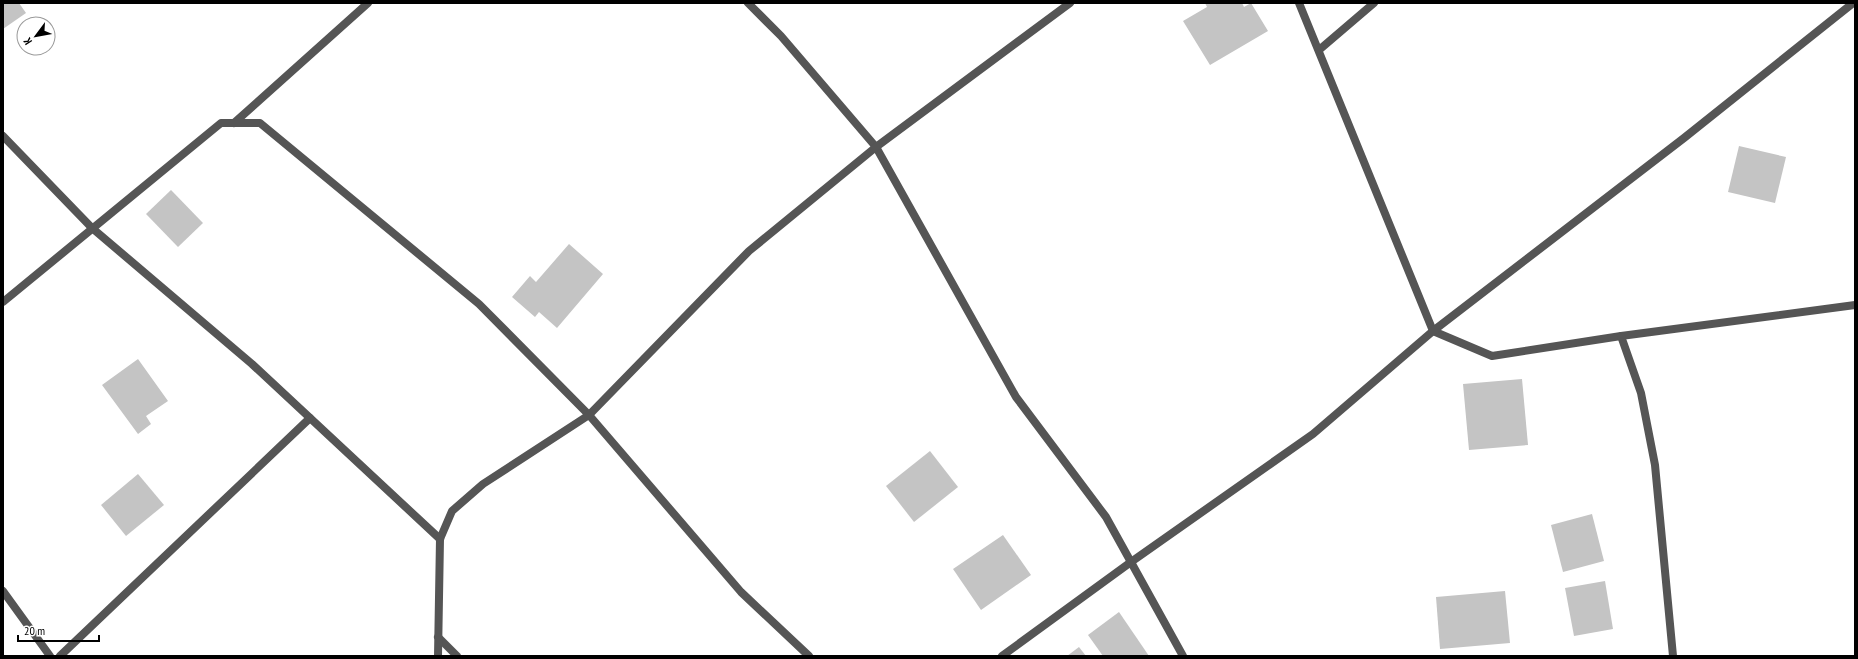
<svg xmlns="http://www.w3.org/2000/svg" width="1858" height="659" font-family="'PT Sans Narrow',sans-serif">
<rect width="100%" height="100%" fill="#fff"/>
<g fill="#c4c4c4">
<path d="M 3,3 L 19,3 L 26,13 L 3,29 Z"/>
<path d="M 1205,3 L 1242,3 L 1244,7 L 1251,3 L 1268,31 L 1210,65 L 1183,21 L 1207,7 Z"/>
<path d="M 1739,146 L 1786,157 L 1775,203 L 1728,192 Z"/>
<path d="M 171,190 L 203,223 L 178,247 L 146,214 Z"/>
<path d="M 569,244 L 603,274 L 557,328 L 539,312 L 535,317 L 512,297 L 530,276 L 536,282 Z"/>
<path d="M 138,359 L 168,401 L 146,416 L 151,424 L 138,434 L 102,385 Z"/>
<path d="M 1522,379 L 1528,445 L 1469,450 L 1463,384 Z"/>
<path d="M 930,451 L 958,487 L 914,522 L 886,486 Z"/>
<path d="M 138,474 L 164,505 L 126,536 L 101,505 Z"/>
<path d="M 1592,514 L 1604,561 L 1563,572 L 1551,525 Z"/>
<path d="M 1003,535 L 1031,575 L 981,610 L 953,569 Z"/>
<path d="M 1605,581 L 1613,629 L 1574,636 L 1565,588 Z"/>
<path d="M 1505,591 L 1510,643 L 1440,649 L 1436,597 Z"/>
<path d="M 1119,612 L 1149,656 L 1103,656 L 1088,635 Z"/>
<path d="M 1079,647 L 1086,656 L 1067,656 Z"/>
</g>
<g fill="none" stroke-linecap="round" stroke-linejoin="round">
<g stroke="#555" stroke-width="8">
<path d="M 748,3 L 781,36 L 876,147 L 1016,397 L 1106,517 L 1183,656"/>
<path d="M 1299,3 L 1433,331 L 1492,356 L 1621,336"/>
<path d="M 1319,50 L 1374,3"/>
<path d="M 234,123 L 368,3"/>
<path d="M 3,136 L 92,228 L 252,364 L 440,539"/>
<path d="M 3,302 L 221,123 L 260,123 L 479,304 L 589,415 L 741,592 L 809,656"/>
<path d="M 3,591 L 50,656"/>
<path d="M 438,637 L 457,656"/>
<path d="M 60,656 L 310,418"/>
<path d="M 438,656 L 440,539 L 452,511 L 483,484 L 589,415 L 749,251 L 876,147 L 1070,3"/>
<path d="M 1002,656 L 1131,562 L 1313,434 L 1433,331 L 1684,138 L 1853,3"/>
<path d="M 1673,656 L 1655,465 L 1641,393 L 1621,336 L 1855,305"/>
</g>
</g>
<rect width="1858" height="659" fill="none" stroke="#000000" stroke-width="8"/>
<g transform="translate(36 36) rotate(238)"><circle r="19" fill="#ffffff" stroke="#999999"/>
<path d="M0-3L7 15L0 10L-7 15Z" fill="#000000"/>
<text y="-6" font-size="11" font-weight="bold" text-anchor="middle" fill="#000000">K</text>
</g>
<path d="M18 635v6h81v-6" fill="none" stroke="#000000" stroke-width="2"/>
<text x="24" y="635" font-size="12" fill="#000000" stroke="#ffffff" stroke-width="3" paint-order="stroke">20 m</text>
</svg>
